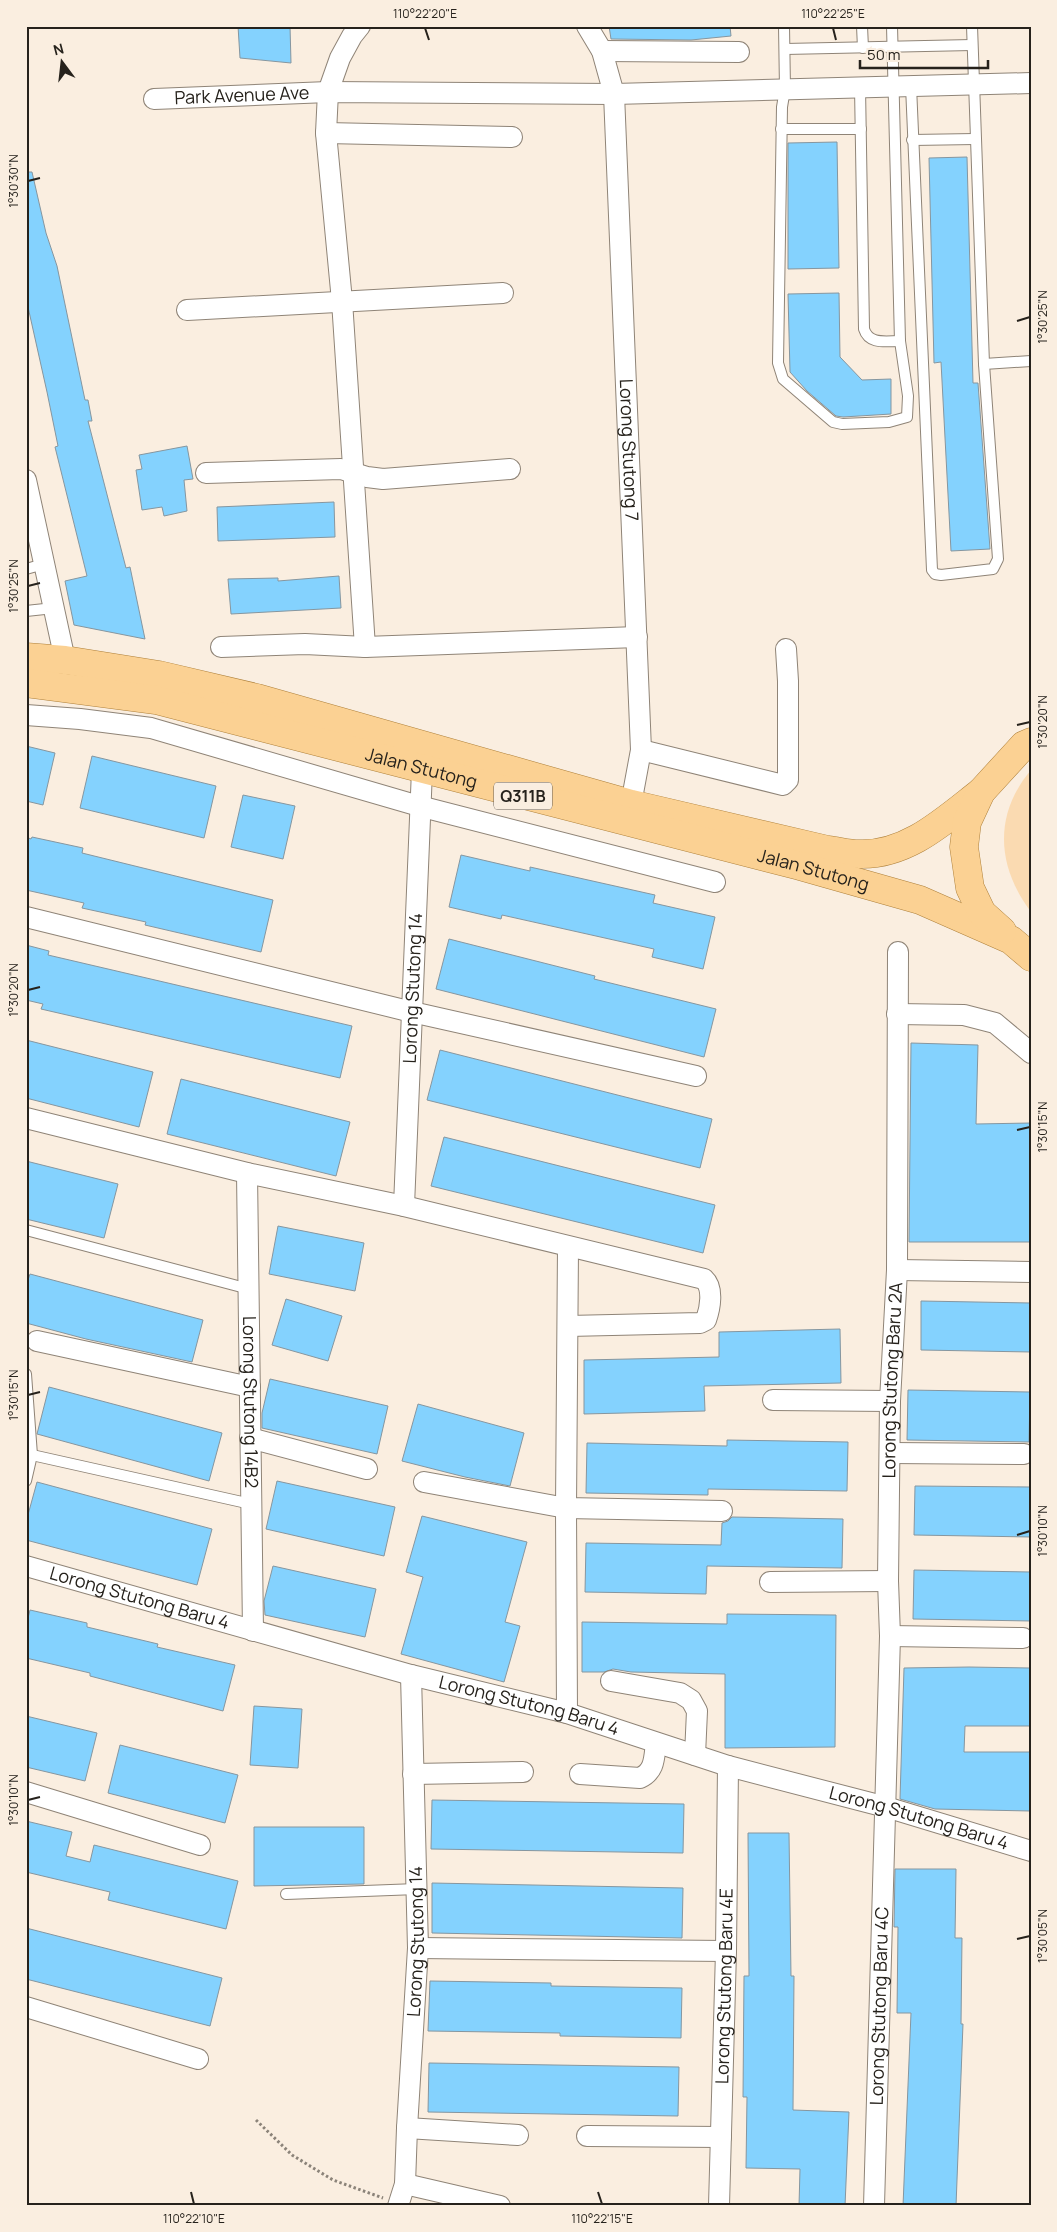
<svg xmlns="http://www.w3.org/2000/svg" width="1057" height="2232" font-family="Manrope,sans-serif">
<rect width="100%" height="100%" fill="#faeee0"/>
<path fill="#fadab1" d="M 1031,770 L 1031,912 C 997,867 993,815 1031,770 Z"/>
<g fill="#84d2fe" stroke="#86969f">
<path d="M 238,26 L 290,26 L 291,63 L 240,58 Z"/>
<path d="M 609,26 L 730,26 L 731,36 L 691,40 L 611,39 Z"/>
<path d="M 837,142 L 839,268 L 788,269 L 788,143 Z"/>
<path d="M 967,157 L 973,383 L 978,383 L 990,549 L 951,551 L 941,362 L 934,363 L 929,158 Z"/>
<path d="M 26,172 L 32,172 L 46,233 L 57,266 L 85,400 L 88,400 L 92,421 L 88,421 L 126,568 L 130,567 L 145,639 L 74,625 L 65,581 L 87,576 L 55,447 L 58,446 L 47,392 L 26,298 Z"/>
<path d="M 839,293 L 840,357 L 862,380 L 891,379 L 891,414 L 843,417 L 836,416 L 807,391 L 790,372 L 788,294 Z"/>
<path d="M 187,446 L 193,479 L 184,480 L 187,511 L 164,516 L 162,507 L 142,510 L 136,470 L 142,469 L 139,455 Z"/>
<path d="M 334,502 L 335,537 L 218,541 L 217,507 Z"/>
<path d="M 339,576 L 341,608 L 231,614 L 228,579 L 278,578 L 278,581 Z"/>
<path d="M 26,746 L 55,753 L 43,805 L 26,801 Z"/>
<path d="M 92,756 L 216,786 L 204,838 L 80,808 Z"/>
<path d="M 243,795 L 295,806 L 283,859 L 231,847 Z"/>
<path d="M 26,837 L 31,839 L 32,837 L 83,848 L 82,853 L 273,900 L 261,952 L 145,925 L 146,922 L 82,908 L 84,903 L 26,890 Z"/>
<path d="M 461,855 L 530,871 L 530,867 L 655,895 L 653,903 L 715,917 L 703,969 L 652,957 L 654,949 L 502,915 L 501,919 L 449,907 Z"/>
<path d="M 449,939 L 595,976 L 594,979 L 716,1009 L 704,1057 L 436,989 Z"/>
<path d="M 26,945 L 49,951 L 48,955 L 352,1026 L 340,1078 L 41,1009 L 43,1004 L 26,1000 Z"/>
<path d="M 26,1040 L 153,1072 L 139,1127 L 26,1098 Z"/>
<path d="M 911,1043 L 978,1045 L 976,1124 L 1031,1123 L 1031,1242 L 909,1242 Z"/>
<path d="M 440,1050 L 712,1119 L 700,1168 L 427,1100 Z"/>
<path d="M 181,1079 L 350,1122 L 336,1176 L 167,1134 Z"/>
<path d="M 444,1137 L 715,1205 L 703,1253 L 431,1186 Z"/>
<path d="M 26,1161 L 118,1184 L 104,1238 L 26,1219 Z"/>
<path d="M 278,1226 L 364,1243 L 355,1291 L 269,1274 Z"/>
<path d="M 30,1274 L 203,1320 L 192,1362 L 86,1339 L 26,1323 L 26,1286 Z"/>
<path d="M 286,1299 L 342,1316 L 328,1361 L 272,1345 Z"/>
<path d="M 921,1301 L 1031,1303 L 1031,1352 L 921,1350 Z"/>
<path d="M 840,1329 L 841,1383 L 704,1386 L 705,1411 L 584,1414 L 584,1360 L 719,1357 L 719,1332 Z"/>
<path d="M 270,1379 L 388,1406 L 377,1454 L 262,1428 L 262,1413 Z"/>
<path d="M 49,1387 L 222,1433 L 209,1481 L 37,1434 Z"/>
<path d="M 908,1390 L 1030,1392 L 1029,1442 L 907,1440 Z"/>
<path d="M 418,1404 L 524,1433 L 510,1486 L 465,1477 L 402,1461 Z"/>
<path d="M 727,1440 L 848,1442 L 847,1491 L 708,1489 L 708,1495 L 586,1493 L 587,1443 L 727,1446 Z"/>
<path d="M 277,1481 L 395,1507 L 384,1556 L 266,1529 Z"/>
<path d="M 37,1482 L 212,1529 L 197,1585 L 26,1540 L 26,1522 Z"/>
<path d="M 915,1486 L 1031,1487 L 1031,1537 L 914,1535 Z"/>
<path d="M 422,1516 L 527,1542 L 505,1622 L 520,1626 L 504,1682 L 401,1654 L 423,1577 L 406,1572 Z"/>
<path d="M 732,1517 L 843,1519 L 842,1568 L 707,1566 L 706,1594 L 585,1592 L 586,1543 L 721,1545 L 722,1523 L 728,1521 Z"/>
<path d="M 273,1566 L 376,1589 L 365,1637 L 265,1615 L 264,1601 Z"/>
<path d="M 914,1570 L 1031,1572 L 1031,1621 L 913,1619 Z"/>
<path d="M 30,1610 L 87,1623 L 87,1627 L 158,1644 L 157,1647 L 235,1665 L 223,1711 L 90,1676 L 90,1673 L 26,1658 L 26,1626 Z"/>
<path d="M 727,1614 L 836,1615 L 835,1747 L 725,1748 L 725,1674 L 631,1672 L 613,1669 L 604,1672 L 582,1672 L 582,1622 L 727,1624 Z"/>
<path d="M 969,1667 L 1030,1668 L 1030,1726 L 965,1726 L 964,1752 L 1031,1752 L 1030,1811 L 935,1809 L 900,1799 L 904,1668 Z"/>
<path d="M 254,1706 L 302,1709 L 298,1768 L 250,1765 Z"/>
<path d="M 26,1716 L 97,1733 L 85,1781 L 26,1767 Z"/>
<path d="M 120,1745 L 238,1775 L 225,1823 L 108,1793 Z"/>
<path d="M 432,1800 L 684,1804 L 683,1853 L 431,1849 Z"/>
<path d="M 26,1821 L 72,1832 L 66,1856 L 90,1862 L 94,1845 L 238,1881 L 226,1929 L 108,1900 L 110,1892 L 26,1872 Z"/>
<path d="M 254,1827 L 364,1827 L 364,1884 L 254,1886 Z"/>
<path d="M 748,1833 L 789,1833 L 791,1976 L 794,1976 L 793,2110 L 849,2112 L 845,2206 L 799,2206 L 800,2169 L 746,2168 L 747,2097 L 743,2097 L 744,1976 L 749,1976 Z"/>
<path d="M 895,1869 L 956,1869 L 955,1938 L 962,1938 L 961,2024 L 963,2024 L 956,2206 L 903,2206 L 911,2013 L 897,2013 L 898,1927 L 894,1927 Z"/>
<path d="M 432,1883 L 683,1888 L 682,1938 L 432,1933 Z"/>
<path d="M 26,1928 L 222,1978 L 210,2026 L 26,1979 Z"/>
<path d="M 430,1981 L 551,1983 L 551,1986 L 682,1988 L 681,2038 L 560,2036 L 560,2033 L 428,2031 Z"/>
<path d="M 429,2063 L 679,2067 L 678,2116 L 428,2112 Z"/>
</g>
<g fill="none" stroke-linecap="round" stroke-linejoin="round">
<g stroke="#8f8477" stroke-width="12">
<g id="service">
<path d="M 784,26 L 785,89 L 782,107 L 778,363 L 783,379 L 833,422 L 842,424 L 889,422 L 907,417 L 908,396 L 900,341 L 892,26"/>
<path d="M 862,26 L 863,48"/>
<path d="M 785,49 L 972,45"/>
<path d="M 911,86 L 932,570 L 935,574 L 941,575 L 993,569 L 998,559 L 984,364 L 972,26"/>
<path d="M 860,87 L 864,329 C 869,345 886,341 900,341"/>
<path d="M 781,129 L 861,129"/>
<path d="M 912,140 L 975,139"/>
<path d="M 984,364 L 1031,361"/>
<path d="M 26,569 L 44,564"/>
<path d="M 26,611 L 54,608"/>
<path d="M 26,1230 L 249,1289"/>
<path d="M 26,1374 L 32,1455 L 26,1481"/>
<path d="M 26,1459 L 32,1455 L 251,1504"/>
<path d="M 286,1894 L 417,1889"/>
</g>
</g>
<g stroke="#8f8477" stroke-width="22">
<g id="minor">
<path d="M 360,26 L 352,36 L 340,58 L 328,92 L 326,133 L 342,301 L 365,647"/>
<path id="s1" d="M 587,26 L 602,51 L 614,94 L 641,750 L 631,804"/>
<path d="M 602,51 L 739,52"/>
<path id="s2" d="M 154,99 L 328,92 L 614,94 L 1031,83"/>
<path d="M 326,133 L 512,137"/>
<path d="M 187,310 L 503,293"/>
<path d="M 206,473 L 341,469 L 367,477 L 383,479 L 510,469"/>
<path d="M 26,480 L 65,660"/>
<path d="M 221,647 L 305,644 L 365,647 L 637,637"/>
<path d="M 26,715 L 80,719 L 151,728 L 419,806 L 715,882"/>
<path d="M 641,750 L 783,785 L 788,780 L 788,681 L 786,649"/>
<path d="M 26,917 L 412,1012 L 696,1076"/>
<path d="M 897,1014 L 964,1015 L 995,1023 L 1031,1053"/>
<path d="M 26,1118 L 247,1173 L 404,1206 L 704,1279 C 714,1288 710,1309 706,1320 L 700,1323 L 568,1326"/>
<path id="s3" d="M 247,1173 L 253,1631"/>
<path id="s4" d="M 404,1206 L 422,770"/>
<path d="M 897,1270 L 1031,1272"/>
<path d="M 37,1341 L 250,1387"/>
<path d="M 773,1400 L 890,1401"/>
<path d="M 250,1438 L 367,1469"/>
<path d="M 890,1453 L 1024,1454"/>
<path d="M 424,1482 L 566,1508 L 722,1511"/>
<path id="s5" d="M 26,1566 L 411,1675 L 567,1713 L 728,1766 L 886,1807 L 1031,1851"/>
<path d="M 770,1582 L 888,1581"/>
<path d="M 890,1636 L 1023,1638"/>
<path d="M 611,1681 L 680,1693 L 691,1700 L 697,1711 L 695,1755"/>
<path d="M 567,1713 L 566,1508 L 568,1247"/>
<path d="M 413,1774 L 523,1772"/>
<path d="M 580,1774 L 640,1778 C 655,1771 654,1758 656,1743"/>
<path d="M 26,1792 L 200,1845"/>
<path d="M 418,1948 L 726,1951"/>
<path d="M 26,2007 L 198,2059"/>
<path d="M 407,2128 L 518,2135"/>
<path d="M 587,2136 L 721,2137"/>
<path d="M 405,2184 L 500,2206"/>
<path id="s6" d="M 398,2206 L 405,2184 L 407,2128 L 418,1948 L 411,1675"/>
<path id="s7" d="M 719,2206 L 726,1951 L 728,1766"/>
<path id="s8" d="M 874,2206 L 890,1636 L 888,1581 L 890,1401 L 897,1270 L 898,952"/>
</g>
</g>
<g stroke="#ae803b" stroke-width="29">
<g id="primary">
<path d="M 26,657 L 65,660 L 159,675 L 257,698 L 631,804 L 828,850 C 838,851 848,854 859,854 C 907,856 945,820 981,792"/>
<path id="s9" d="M 26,683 L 156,700 L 800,866 L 920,900 L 1011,940 L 1031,957"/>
<path d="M 1002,931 L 982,913 L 970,888 L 964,847 L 967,822 L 981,792 L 1024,745 L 1031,742"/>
</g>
</g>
<path stroke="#8b8379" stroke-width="3" stroke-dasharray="2.5 2.5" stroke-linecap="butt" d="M 256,2120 L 292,2155 L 333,2180 L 383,2198"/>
<use href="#service" stroke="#fff" stroke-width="10"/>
<use href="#minor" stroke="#fff" stroke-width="20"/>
<use href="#primary" stroke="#fbd193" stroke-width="28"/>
</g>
<path fill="none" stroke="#26221c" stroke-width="2" d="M 425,28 L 429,40M 833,28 L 836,40M 28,181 L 40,178M 1017,321 L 1030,317M 28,586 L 40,583M 1017,725 L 1030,722M 28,990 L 40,987M 1017,1130 L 1030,1127M 28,1395 L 40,1392M 1017,1535 L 1030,1531M 28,1800 L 40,1797M 1017,1939 L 1030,1936M 191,2192 L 194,2204M 598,2192 L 602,2204"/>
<g text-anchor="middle" stroke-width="4" stroke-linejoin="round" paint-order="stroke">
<rect fill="#faeee0" stroke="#665f57" stroke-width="1" x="494" y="782.5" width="58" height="27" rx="4"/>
<g font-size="16" font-weight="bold" fill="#26221c">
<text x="523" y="802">Q311B</text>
</g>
<g font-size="18" fill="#26221c" stroke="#faeee0">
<text dy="6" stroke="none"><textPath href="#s2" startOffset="88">Park Avenue Ave</textPath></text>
<text dy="6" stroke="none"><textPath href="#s1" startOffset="430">Lorong Stutong 7</textPath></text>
<text dy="6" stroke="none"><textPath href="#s9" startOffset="405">Jalan Stutong</textPath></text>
<text dy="6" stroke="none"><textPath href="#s9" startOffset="810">Jalan Stutong</textPath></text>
<text dy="6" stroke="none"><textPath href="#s4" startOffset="218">Lorong Stutong 14</textPath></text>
<text dy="6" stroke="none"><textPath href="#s8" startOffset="826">Lorong Stutong Baru 2A</textPath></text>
<text dy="6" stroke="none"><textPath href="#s3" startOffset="229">Lorong Stutong 14B2</textPath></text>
<text dy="6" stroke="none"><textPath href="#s5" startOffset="118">Lorong Stutong Baru 4</textPath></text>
<text dy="6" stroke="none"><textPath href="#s5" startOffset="522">Lorong Stutong Baru 4</textPath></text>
<text dy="6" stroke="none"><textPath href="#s5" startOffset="928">Lorong Stutong Baru 4</textPath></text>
<text dy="6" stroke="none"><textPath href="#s6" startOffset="266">Lorong Stutong 14</textPath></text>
<text dy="6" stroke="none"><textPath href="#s7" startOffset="220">Lorong Stutong Baru 4E</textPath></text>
<text dy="6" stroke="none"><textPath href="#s8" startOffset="200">Lorong Stutong Baru 4C</textPath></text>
</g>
</g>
<rect width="1057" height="2232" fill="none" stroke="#faeee0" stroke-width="55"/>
<g transform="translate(62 62) rotate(345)" stroke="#faeee0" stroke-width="4" paint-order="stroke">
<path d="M0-4L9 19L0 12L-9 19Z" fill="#26221c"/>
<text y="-8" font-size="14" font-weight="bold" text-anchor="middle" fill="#26221c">N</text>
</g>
<path d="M860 60v8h128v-8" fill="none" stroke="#26221c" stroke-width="2.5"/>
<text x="867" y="60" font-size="15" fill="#26221c" stroke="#faeee0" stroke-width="4" paint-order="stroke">50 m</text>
<rect x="28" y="28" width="1002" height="2176" fill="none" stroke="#26221c" stroke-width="2"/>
<g font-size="12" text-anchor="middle" fill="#26221c">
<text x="425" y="18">110°22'20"E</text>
<text x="833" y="18">110°22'25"E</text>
<text transform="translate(14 181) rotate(-90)" y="4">1°30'30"N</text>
<text transform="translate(1043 317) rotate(-90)" y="4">1°30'25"N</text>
<text transform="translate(14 586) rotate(-90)" y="4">1°30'25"N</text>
<text transform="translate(1043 722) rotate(-90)" y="4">1°30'20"N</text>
<text transform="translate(14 990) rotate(-90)" y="4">1°30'20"N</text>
<text transform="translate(1043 1127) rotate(-90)" y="4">1°30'15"N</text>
<text transform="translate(14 1395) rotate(-90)" y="4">1°30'15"N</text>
<text transform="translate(1043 1531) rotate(-90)" y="4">1°30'10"N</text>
<text transform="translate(14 1800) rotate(-90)" y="4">1°30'10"N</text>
<text transform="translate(1043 1936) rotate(-90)" y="4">1°30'05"N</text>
<text x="194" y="2223">110°22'10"E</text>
<text x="602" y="2223">110°22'15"E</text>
</g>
</svg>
